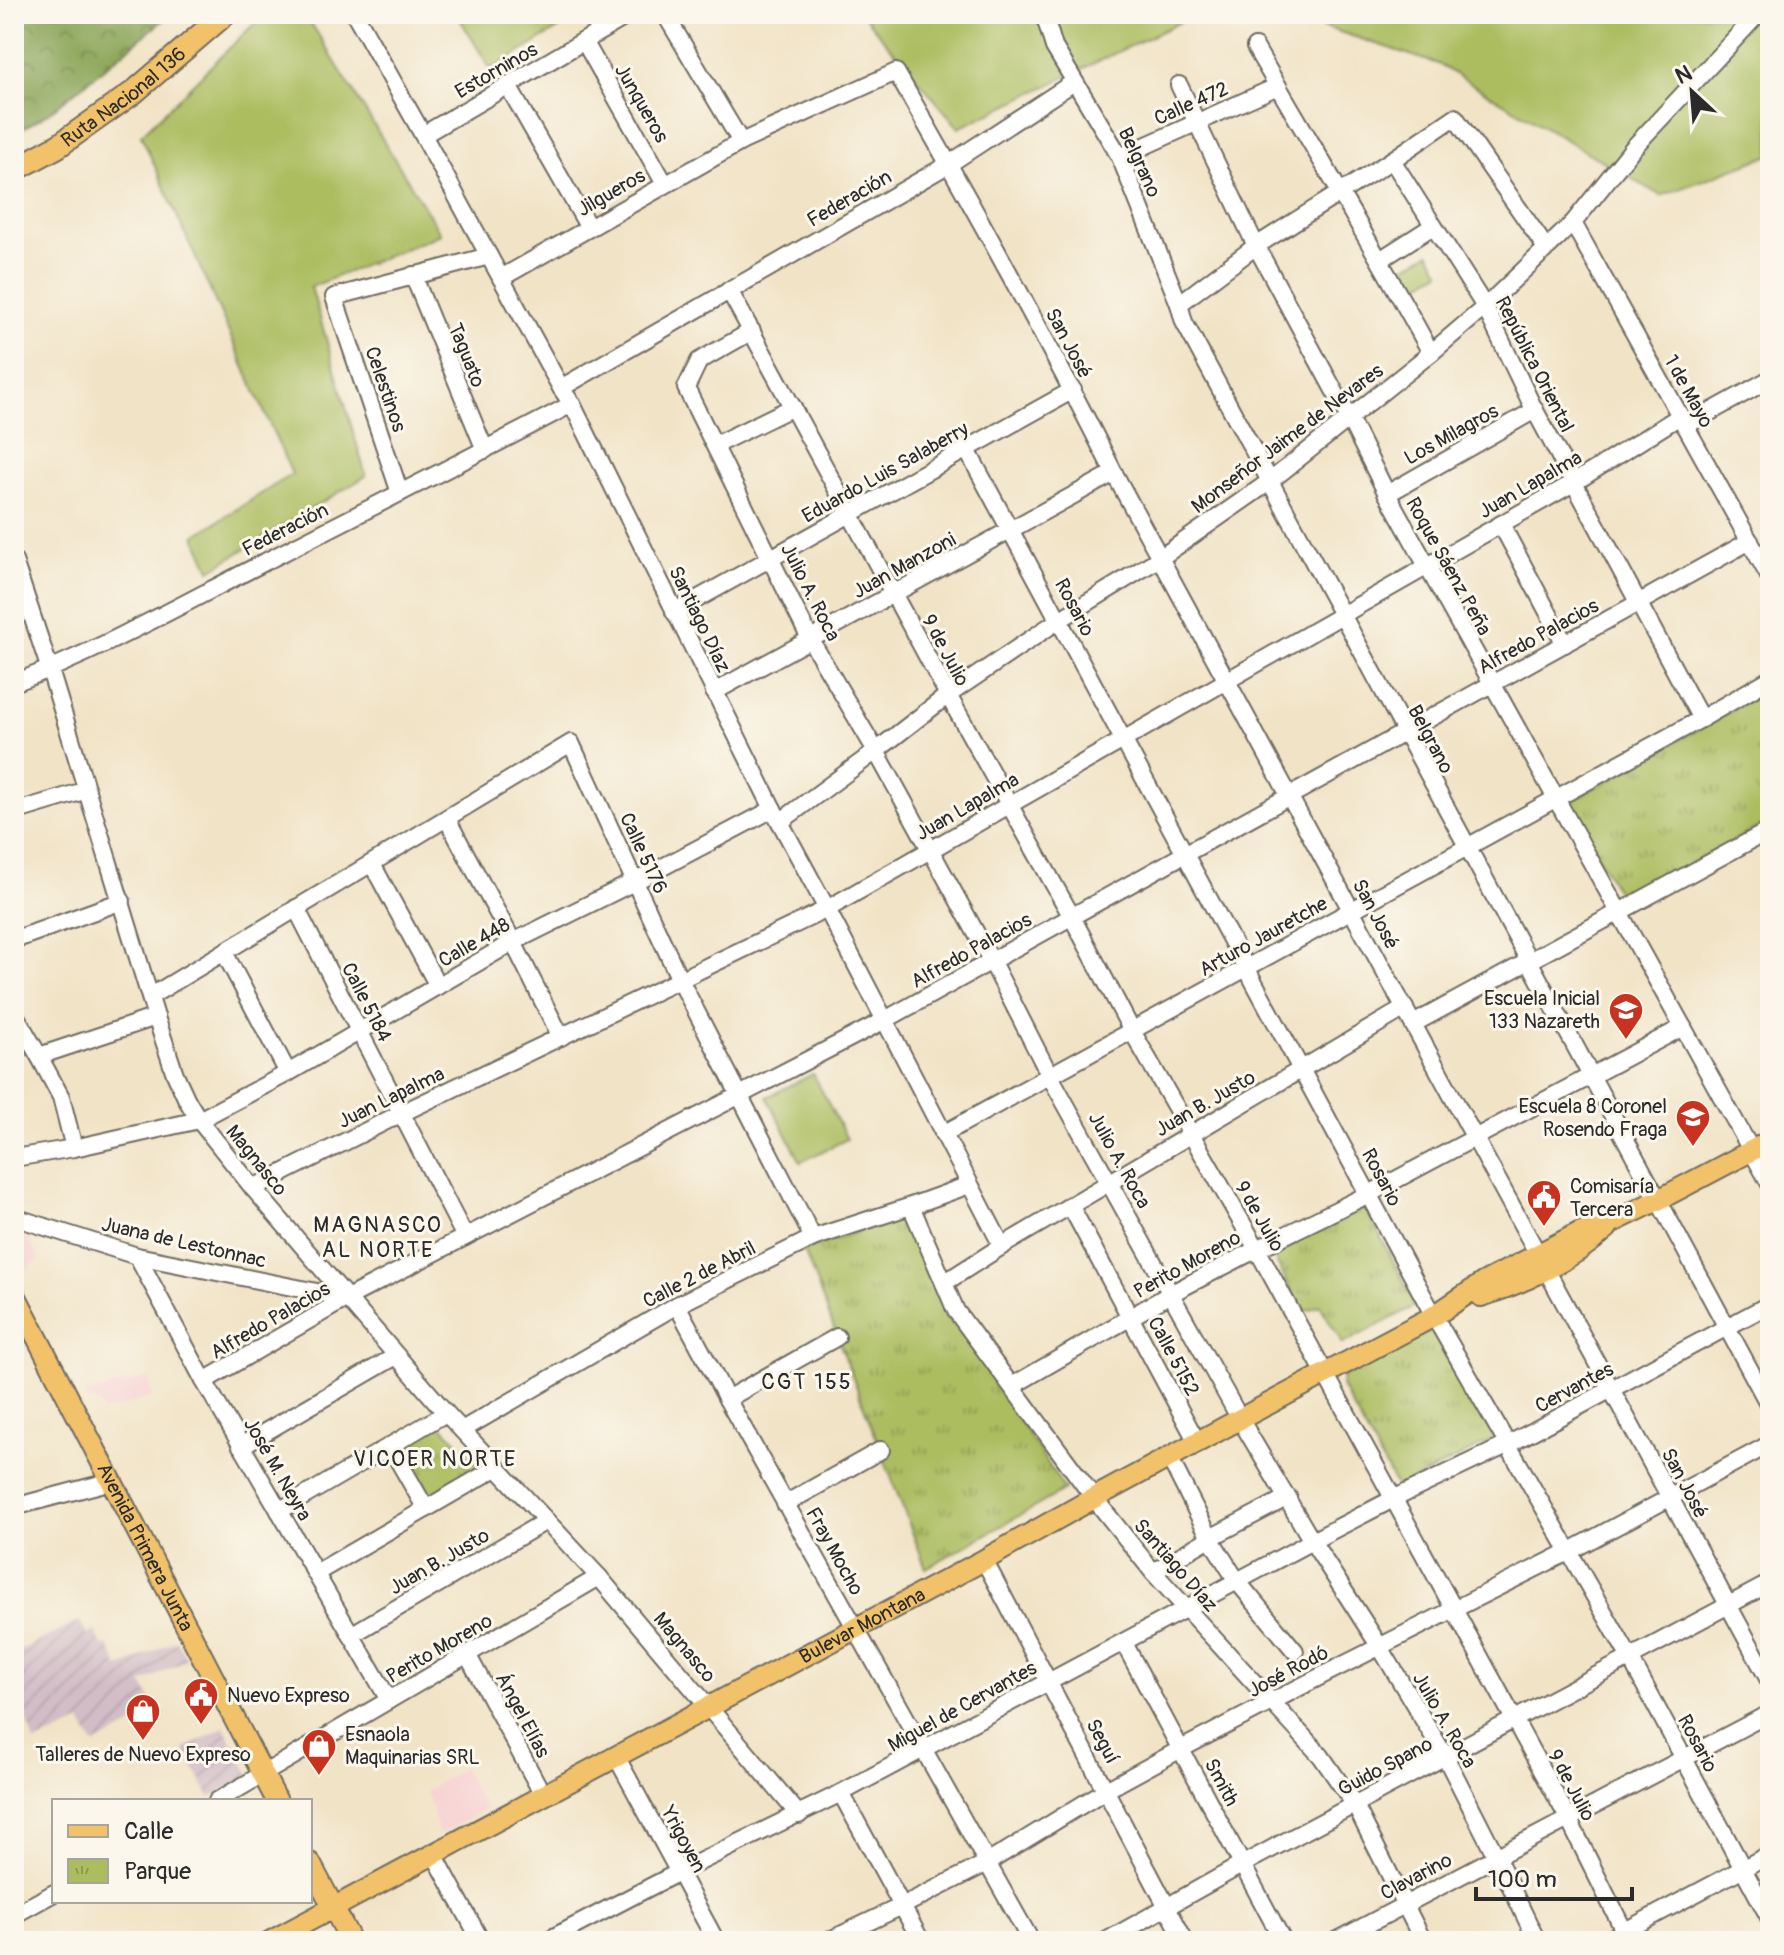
<svg xmlns="http://www.w3.org/2000/svg" width="1784" height="1955" font-family="Pangolin,sans-serif">
<defs>
<pattern id="industrial-furrows" width="10" height="10" patternUnits="userSpaceOnUse" patternTransform="scale(2)"><rect width="10" height="10" fill="#d2bdc6"/><path d="M-1 1l2-2M0 10L10 0M9 11l2-2" fill="none" stroke="#b4a3aa"/></pattern>
<pattern id="forest-crowns" width="20" height="18" patternUnits="userSpaceOnUse" patternTransform="scale(2)"><rect width="20" height="18" fill="#89a456"/><path d="M2 6a3 3 0 1 1 6 0M12 15a3 3 0 1 1 6 0" fill="none" stroke="#708647"/></pattern>
<pattern id="park-tufts" width="24" height="20" patternUnits="userSpaceOnUse" patternTransform="scale(2)"><rect width="24" height="20" fill="#acbd60"/><path d="M3 7l-1-3M5 7V3M7 7l1-3M15 17l-1-3M17 17v-4M19 17l1-3" fill="none" stroke="#8c9a4f"/></pattern>
</defs>
<rect width="100%" height="100%" fill="#fbf7ec"/>
<filter id="ink" filterUnits="userSpaceOnUse"><feTurbulence type="fractalNoise" baseFrequency=".0125" numOctaves="2"/><feDisplacementMap in="SourceGraphic" scale="16" xChannelSelector="R" yChannelSelector="G"/><feConvolveMatrix kernelMatrix="1 2 1 2 8 2 1 2 1" color-interpolation-filters="sRGB"/></filter>
<filter id="wash" filterUnits="userSpaceOnUse"><feTurbulence type="fractalNoise" baseFrequency=".006" numOctaves="4" result="noise"/><feDisplacementMap in="SourceGraphic" scale="32" xChannelSelector="R" yChannelSelector="G"/><feGaussianBlur stdDeviation="1.8" result="paint"/><feColorMatrix in="noise" values="0 0 0 0 0 0 0 0 0 0 0 0 0 0 0 0 0 1.4 0 .05"/><feComposite in="paint" operator="in"/></filter>
<g filter="url(#wash)">
<rect width="100%" height="100%" fill="#f1e3c6"/>
<g fill="#f7cfd1">
<path d="M 14,1225 L 22,1228 L 40,1260 L 20,1273 L 14,1262 Z"/>
<path d="M 148,1377 L 153,1397 L 103,1412 L 98,1401 L 88,1402 L 87,1394 Z"/>
<path d="M 463,1768 L 485,1809 L 439,1834 L 426,1791 Z"/>
</g>
<g fill="url(#industrial-furrows)">
<path d="M 80,1621 L 87,1634 L 95,1631 L 102,1646 L 108,1645 L 119,1668 L 176,1640 L 187,1659 L 142,1683 L 158,1712 L 94,1745 L 81,1722 L 34,1743 L 21,1699 L 14,1701 L 14,1653 Z"/>
<path d="M 224,1727 L 250,1775 L 210,1797 L 184,1749 Z"/>
</g>
<g fill="#acbd60" stroke="#6c7446" stroke-width="2">
<path d="M 264,14 L 311,14 L 308,18 L 441,234 L 311,287 L 366,476 L 210,570 L 195,536 L 292,474 L 141,135 Z"/>
<path d="M 457,14 L 577,14 L 579,16 L 491,70 Z"/>
<path d="M 862,14 L 1197,14 L 959,128 Z"/>
<path d="M 1284,14 L 1770,14 L 1770,155 L 1661,196 L 1438,64 Z"/>
<path d="M 1430,253 L 1441,272 L 1410,289 L 1399,270 Z"/>
<path d="M 813,1074 L 847,1139 L 801,1162 L 767,1097 Z"/>
</g>
<path fill="url(#forest-crowns)" stroke="#5a6840" stroke-width="2" d="M 14,14 L 171,14 L 50,112 L 14,134 Z"/>
<g fill="url(#park-tufts)" stroke="#6c7446" stroke-width="2">
<path d="M 1770,688 L 1770,821 L 1623,902 L 1568,803 Z"/>
<path d="M 1357,1209 L 1367,1211 L 1414,1301 L 1413,1307 L 1343,1344 L 1320,1305 L 1303,1312 L 1273,1256 L 1274,1251 Z"/>
<path d="M 905,1216 L 949,1313 L 1065,1490 L 926,1568 L 804,1250 Z"/>
<path d="M 1428,1332 L 1434,1334 L 1493,1435 L 1493,1440 L 1400,1487 L 1395,1484 L 1341,1386 L 1343,1376 Z"/>
<path d="M 438,1422 L 478,1463 L 477,1470 L 431,1498 L 426,1497 L 399,1446 Z"/>
</g>
</g>
<g filter="url(#ink)">
<g fill="none" stroke-linecap="round" stroke-linejoin="round">
<g stroke="#706b61" stroke-width="20">
<g id="minor">
<path d="M 355,14 L 423,135 L 561,388 L 572,404 L 773,809 L 827,909 L 1002,1246"/>
<path d="M 665,14 L 741,142"/>
<path d="M 1044,14 L 1054,47 L 1120,157 L 1179,304 L 1184,322 L 1770,1407"/>
<path d="M 584,41 L 665,184"/>
<path d="M 1255,47 C 1314,149 1375,249 1431,353"/>
<path d="M 1179,85 L 1256,246 L 1349,418 L 1387,494 L 1770,1184"/>
<path d="M 508,86 L 589,228"/>
<path d="M 423,135 L 630,14"/>
<path d="M 1120,157 L 1278,86"/>
<path d="M 1392,160 L 1485,307 L 1532,405 L 1701,719"/>
<path d="M 1573,223 L 1770,578"/>
<path d="M 1380,260 L 1433,226"/>
<path d="M 413,275 L 485,450"/>
<path d="M 501,278 L 741,142 L 896,72 C 972,204 1046,337 1114,473 L 1770,1682"/>
<path d="M 729,290 L 948,695 L 1072,917 L 1132,1031 L 1257,1249 L 1568,1818 L 1629,1941"/>
<path d="M 1179,304 L 1256,246 L 1392,160 L 1455,117 L 1546,248"/>
<path d="M 752,331 L 699,361 L 686,388 L 810,639 L 876,751 L 992,962 L 1050,1076 L 1240,1419 L 1312,1541 L 1380,1647 L 1445,1756 L 1496,1856 L 1537,1941"/>
<path d="M 561,388 L 949,164 L 1074,82"/>
<path d="M 1685,426 L 1770,379"/>
<path d="M 715,445 L 793,407"/>
<path d="M 967,450 L 1434,1316 L 1630,1658 L 1770,1919"/>
<path d="M 400,493 L 334,297 L 489,256"/>
<path d="M 1387,494 L 1535,410"/>
<path d="M 1501,524 L 1565,644"/>
<path d="M 14,561 L 50,670 L 156,1017 L 175,1074 L 187,1100 L 199,1120 L 253,1188 L 347,1298 L 446,1413 L 599,1577 L 799,1815"/>
<path d="M 674,612 L 1073,390"/>
<path d="M 14,683 C 99,651 179,606 259,565 C 364,511 468,459 572,404"/>
<path d="M 714,692 L 1114,473"/>
<path d="M 14,812 L 87,790"/>
<path d="M 447,819 L 513,942 L 561,1037"/>
<path d="M 780,822 L 876,751 L 948,695 L 1059,620 L 1160,558 L 1269,482 L 1431,353 L 1485,307 L 1573,223 L 1633,148 L 1758,14"/>
<path d="M 372,864 L 438,986"/>
<path d="M 296,908 L 465,1237"/>
<path d="M 14,940 L 122,901"/>
<path d="M 224,952 L 288,1073"/>
<path d="M 151,996 L 571,743 L 680,980 L 813,1238"/>
<path d="M 14,1013 L 39,1056 L 61,1097 L 74,1148"/>
<path d="M 1413,1024 L 1770,830"/>
<path d="M 39,1056 L 156,1017"/>
<path d="M 943,1134 L 1701,719 L 1770,679"/>
<path d="M 14,1158 L 74,1148 L 199,1120 L 288,1073 L 513,942 L 634,882 L 773,809"/>
<path d="M 253,1188 L 402,1113 L 827,909 L 1575,482 L 1680,416"/>
<path d="M 1070,1205 L 1197,1442"/>
<path d="M 911,1206 L 956,1311 L 1094,1498 L 1153,1572 L 1321,1756 L 1355,1805 L 1423,1941"/>
<path d="M 14,1217 L 137,1256 L 347,1298"/>
<path d="M 137,1256 L 204,1381 L 389,1700"/>
<path d="M 944,1283 L 1002,1246 L 1405,1008"/>
<path d="M 677,1305 L 727,1399 L 1031,1941"/>
<path d="M 204,1381 L 347,1298 L 885,1020 L 1750,541"/>
<path d="M 1012,1386 L 1172,1293 L 1257,1249 L 1369,1194 L 1683,1027"/>
<path d="M 727,1399 L 837,1337"/>
<path d="M 462,1430 L 677,1305 L 813,1238 L 911,1206 L 969,1185"/>
<path d="M 241,1446 L 396,1356"/>
<path d="M 390,1446 L 426,1509"/>
<path d="M 1169,1457 L 1210,1538 L 1237,1581 L 1295,1651"/>
<path d="M 785,1504 L 881,1450"/>
<path d="M 14,1507 L 112,1481"/>
<path d="M 279,1511 L 446,1413"/>
<path d="M 984,1560 L 1185,1941"/>
<path d="M 1153,1572 L 1210,1538 L 1288,1497"/>
<path d="M 316,1573 L 496,1468"/>
<path d="M 351,1635 L 546,1521"/>
<path d="M 1124,1643 L 1283,1941"/>
<path d="M 467,1654 L 543,1795"/>
<path d="M 616,1756 L 716,1941"/>
<path d="M 841,1793 L 921,1941"/>
<path d="M 217,1801 L 599,1577"/>
<path d="M 434,1854 L 481,1941"/>
<path d="M 14,1915 L 54,1893"/>
<path d="M 546,1941 L 679,1872 L 841,1793 L 1312,1541 L 1393,1499 L 1509,1444 L 1770,1304"/>
<path d="M 828,1941 L 902,1906 L 987,1863 L 1106,1790 L 1181,1749 L 1327,1673 L 1570,1551 L 1770,1444"/>
<path d="M 1106,1941 L 1243,1864 L 1770,1583"/>
<path d="M 1336,1941 L 1770,1713"/>
<path d="M 1606,1941 L 1770,1854"/>
</g>
</g>
<g stroke="#706b61" stroke-width="24">
<g id="major">
<path id="s1" d="M 14,1293 L 277,1801"/>
<path d="M 1481,1296 C 1525,1282 1572,1260 1607,1228"/>
<path d="M 310,1863 L 351,1941"/>
<path id="s2" d="M 271,1941 L 984,1560 L 1094,1498 L 1240,1419 L 1434,1316 L 1483,1283 L 1539,1254 L 1581,1232 L 1615,1221 L 1658,1200 L 1770,1141"/>
</g>
</g>
<g stroke="#706b61" stroke-width="26">
<g id="highway">
<path id="s3" d="M 14,170 L 58,146 L 134,92 L 225,14"/>
</g>
</g>
<use href="#minor" stroke="#fff" stroke-width="16"/>
<use href="#major" stroke="#f2c26a" stroke-width="20"/>
<use href="#highway" stroke="#f2c26a" stroke-width="22"/>
</g>
</g>
<defs>
<g id="school-pin" transform="scale(1.8)"><path d="M0 17L-7.5 6A9.5 9.5 0 1 1 7.5 6Z" fill="#c8321e" stroke="#fbf7ec"/><path d="M0-5L7-2L0 1L-7-2ZM-4 1L0 2.5L4 1V4Q0 6-4 4Z" fill="#fff"/></g>
<g id="civic-pin" transform="scale(1.8)"><path d="M0 17L-7.5 6A9.5 9.5 0 1 1 7.5 6Z" fill="#c8321e" stroke="#fbf7ec"/><path d="M-.6-6.5H3V-4.5H.6V-3L4-1V1h2V6H-6V1h2V-1L-.6-3ZM-1.2 2.5V6h2.4V2.5Z" fill="#fff"/></g>
<g id="shop-pin" transform="scale(1.8)"><path d="M0 17L-7.5 6A9.5 9.5 0 1 1 7.5 6Z" fill="#c8321e" stroke="#fbf7ec"/><path d="M-5-2.5h2.3a2.7 3.5 0 0 1 5.4 0H5L5.5 6h-11ZM-1.5-2.5h3a1.5 2.3 0 0 0-3 0Z" fill="#fff"/></g>
</defs>
<g fill-rule="evenodd">
<use href="#school-pin" x="1626" y="1010"/>
<use href="#school-pin" x="1693" y="1117"/>
<use href="#civic-pin" x="1544" y="1197"/>
<use href="#civic-pin" x="201" y="1695"/>
<use href="#shop-pin" x="143" y="1711"/>
<use href="#shop-pin" x="319" y="1746"/>
</g>
<g text-anchor="middle" stroke-width="6" stroke-linejoin="round" paint-order="stroke">
<g font-size="20" fill="#2b2b2b" stroke="#fbf7ec">
<text transform="translate(496 70) rotate(-30)" y="7">Estorninos</text>
<text dy="7" stroke="none"><textPath href="#s3" startOffset="132">Ruta Nacional 136</textPath></text>
<text transform="translate(642 103) rotate(60)" y="7">Junqueros</text>
<text transform="translate(1191 103) rotate(-24)" y="7">Calle 472</text>
<text transform="translate(1140 162) rotate(65)" y="7">Belgrano</text>
<text transform="translate(611 192) rotate(-30)" y="7">Jilgueros</text>
<text transform="translate(849 198) rotate(-30)" y="7">Federación</text>
<text transform="translate(1069 343) rotate(62)" y="7">San José</text>
<text transform="translate(467 355) rotate(68)" y="7">Taguato</text>
<text transform="translate(1535 364) rotate(63)" y="7">República Oriental</text>
<text transform="translate(386 389) rotate(71)" y="7">Celestinos</text>
<text transform="translate(1689 391) rotate(61)" y="7">1 de Mayo</text>
<text transform="translate(1451 434) rotate(-29)" y="7">Los Milagros</text>
<text transform="translate(1287 438) rotate(-37)" y="7">Monseñor Jaime de Nevares</text>
<text transform="translate(885 472) rotate(-29)" y="7">Eduardo Luis Salaberry</text>
<text transform="translate(1530 484) rotate(-30)" y="7">Juan Lapalma</text>
<text transform="translate(285 529) rotate(-27)" y="7">Federación</text>
<text transform="translate(904 565) rotate(-29)" y="7">Juan Manzoni</text>
<text transform="translate(1449 566) rotate(61)" y="7">Roque Sáenz Peña</text>
<text transform="translate(811 592) rotate(63)" y="7">Julio A. Roca</text>
<text transform="translate(1075 607) rotate(62)" y="7">Rosario</text>
<text transform="translate(700 619) rotate(64)" y="7">Santiago Díaz</text>
<text transform="translate(1538 636) rotate(-29)" y="7">Alfredo Palacios</text>
<text transform="translate(946 650) rotate(62)" y="7">9 de Julio</text>
<text transform="translate(1431 739) rotate(62)" y="7">Belgrano</text>
<text transform="translate(967 806) rotate(-30)" y="7">Juan Lapalma</text>
<text transform="translate(644 853) rotate(65)" y="7">Calle 5176</text>
<text transform="translate(1376 914) rotate(62)" y="7">San José</text>
<text transform="translate(1263 936) rotate(-29)" y="7">Arturo Jauretche</text>
<text transform="translate(474 942) rotate(-30)" y="7">Calle 448</text>
<text transform="translate(971 950) rotate(-29)" y="7">Alfredo Palacios</text>
<text transform="translate(367 1002) rotate(63)" y="7">Calle 5184</text>
<text transform="translate(391 1097) rotate(-26)" y="7">Juan Lapalma</text>
<text transform="translate(1205 1103) rotate(-30)" y="7">Juan B. Justo</text>
<text transform="translate(257 1160) rotate(51)" y="7">Magnasco</text>
<text transform="translate(1120 1160) rotate(61)" y="7">Julio A. Roca</text>
<text transform="translate(1382 1177) rotate(62)" y="7">Rosario</text>
<text transform="translate(1260 1216) rotate(60)" y="7">9 de Julio</text>
<text transform="translate(184 1242) rotate(13)" y="7">Juana de Lestonnac</text>
<text transform="translate(1187 1264) rotate(-29)" y="7">Perito Moreno</text>
<text transform="translate(699 1274) rotate(-27)" y="7">Calle 2 de Abril</text>
<text transform="translate(270 1320) rotate(-30)" y="7">Alfredo Palacios</text>
<text transform="translate(1174 1356) rotate(62)" y="7">Calle 5152</text>
<text transform="translate(1574 1387) rotate(-28)" y="7">Cervantes</text>
<text transform="translate(278 1469) rotate(60)" y="7">José M. Neyra</text>
<text transform="translate(1685 1483) rotate(62)" y="7">San José</text>
<text dy="7" stroke="none"><textPath href="#s1" startOffset="286">Avenida Primera Junta</textPath></text>
<text transform="translate(835 1551) rotate(61)" y="7">Fray Mocho</text>
<text transform="translate(439 1561) rotate(-30)" y="7">Juan B. Justo</text>
<text transform="translate(1176 1565) rotate(49)" y="7">Santiago Díaz</text>
<text dy="7" stroke="none"><textPath href="#s2" startOffset="670">Bulevar Montana</textPath></text>
<text transform="translate(685 1647) rotate(50)" y="7">Magnasco</text>
<text transform="translate(439 1648) rotate(-30)" y="7">Perito Moreno</text>
<text transform="translate(1288 1671) rotate(-28)" y="7">José Rodó</text>
<text transform="translate(962 1706) rotate(-29)" y="7">Miguel de Cervantes</text>
<text transform="translate(523 1715) rotate(62)" y="7">Ángel Elías</text>
<text transform="translate(1445 1720) rotate(60)" y="7">Julio A. Roca</text>
<text transform="translate(1103 1741) rotate(62)" y="7">Seguí</text>
<text transform="translate(1698 1743) rotate(62)" y="7">Rosario</text>
<text transform="translate(1385 1766) rotate(-28)" y="7">Guido Spano</text>
<text transform="translate(1222 1782) rotate(62)" y="7">Smith</text>
<text transform="translate(1572 1785) rotate(62)" y="7">9 de Julio</text>
<text transform="translate(684 1839) rotate(62)" y="7">Yrigoyen</text>
<text transform="translate(1416 1876) rotate(-28)" y="7">Clavarino</text>
</g>
<g font-size="20" fill="#2b2b2b" stroke="#fbf7ec" text-anchor="start">
<text x="1600" y="1005" text-anchor="end">Escuela Inicial<tspan x="1600" dy="23">133 Nazareth</tspan></text>
<text x="1667" y="1113" text-anchor="end">Escuela 8 Coronel<tspan x="1667" dy="23">Rosendo Fraga</tspan></text>
<text x="1570" y="1193">Comisaría<tspan x="1570" dy="23">Tercera</tspan></text>
<text x="227" y="1702">Nuevo Expreso</text>
<text x="345" y="1741">Esnaola<tspan x="345" dy="23">Maquinarias SRL</tspan></text>
<text x="143" y="1761" text-anchor="middle">Talleres de Nuevo Expreso</text>
</g>
<g font-size="22" letter-spacing="2" fill="#2b2b2b" stroke="#fbf7ec">
<text x="378" y="1232">MAGNASCO<tspan x="378" dy="25">AL NORTE</tspan></text>
<text x="807" y="1389">CGT 155</text>
<text x="435" y="1466">VICOER NORTE</text>
</g>
</g>
<rect width="1784" height="1955" fill="none" stroke="#fbf7ec" stroke-width="48"/>
<rect x="52" y="1799" width="260" height="104" fill="#fbf7ec" stroke="#a8a59f" stroke-width="2"/>
<rect x="68" y="1825" width="40" height="12" fill="#f2c26a" stroke="#a8a59f" stroke-width="2"/>
<text x="124" y="1839" font-size="24" fill="#2b2b2b">Calle</text>
<rect x="68" y="1859" width="40" height="24" fill="url(#park-tufts)" stroke="#a8a59f" stroke-width="2"/>
<text x="124" y="1879" font-size="24" fill="#2b2b2b">Parque</text>
<g transform="translate(1692 92) rotate(334)" stroke="#fbf7ec" stroke-width="6" paint-order="stroke">
<path d="M0-6L14 30L0 20L-14 30Z" fill="#2b2b2b"/>
<text y="-12" font-size="22" font-weight="bold" text-anchor="middle" fill="#2b2b2b">N</text>
</g>
<path d="M1476 1887v12h156v-12" fill="none" stroke="#2b2b2b" stroke-width="4"/>
<text x="1488" y="1887" font-size="24" fill="#2b2b2b" stroke="#fbf7ec" stroke-width="6" paint-order="stroke">100 m</text>
</svg>
